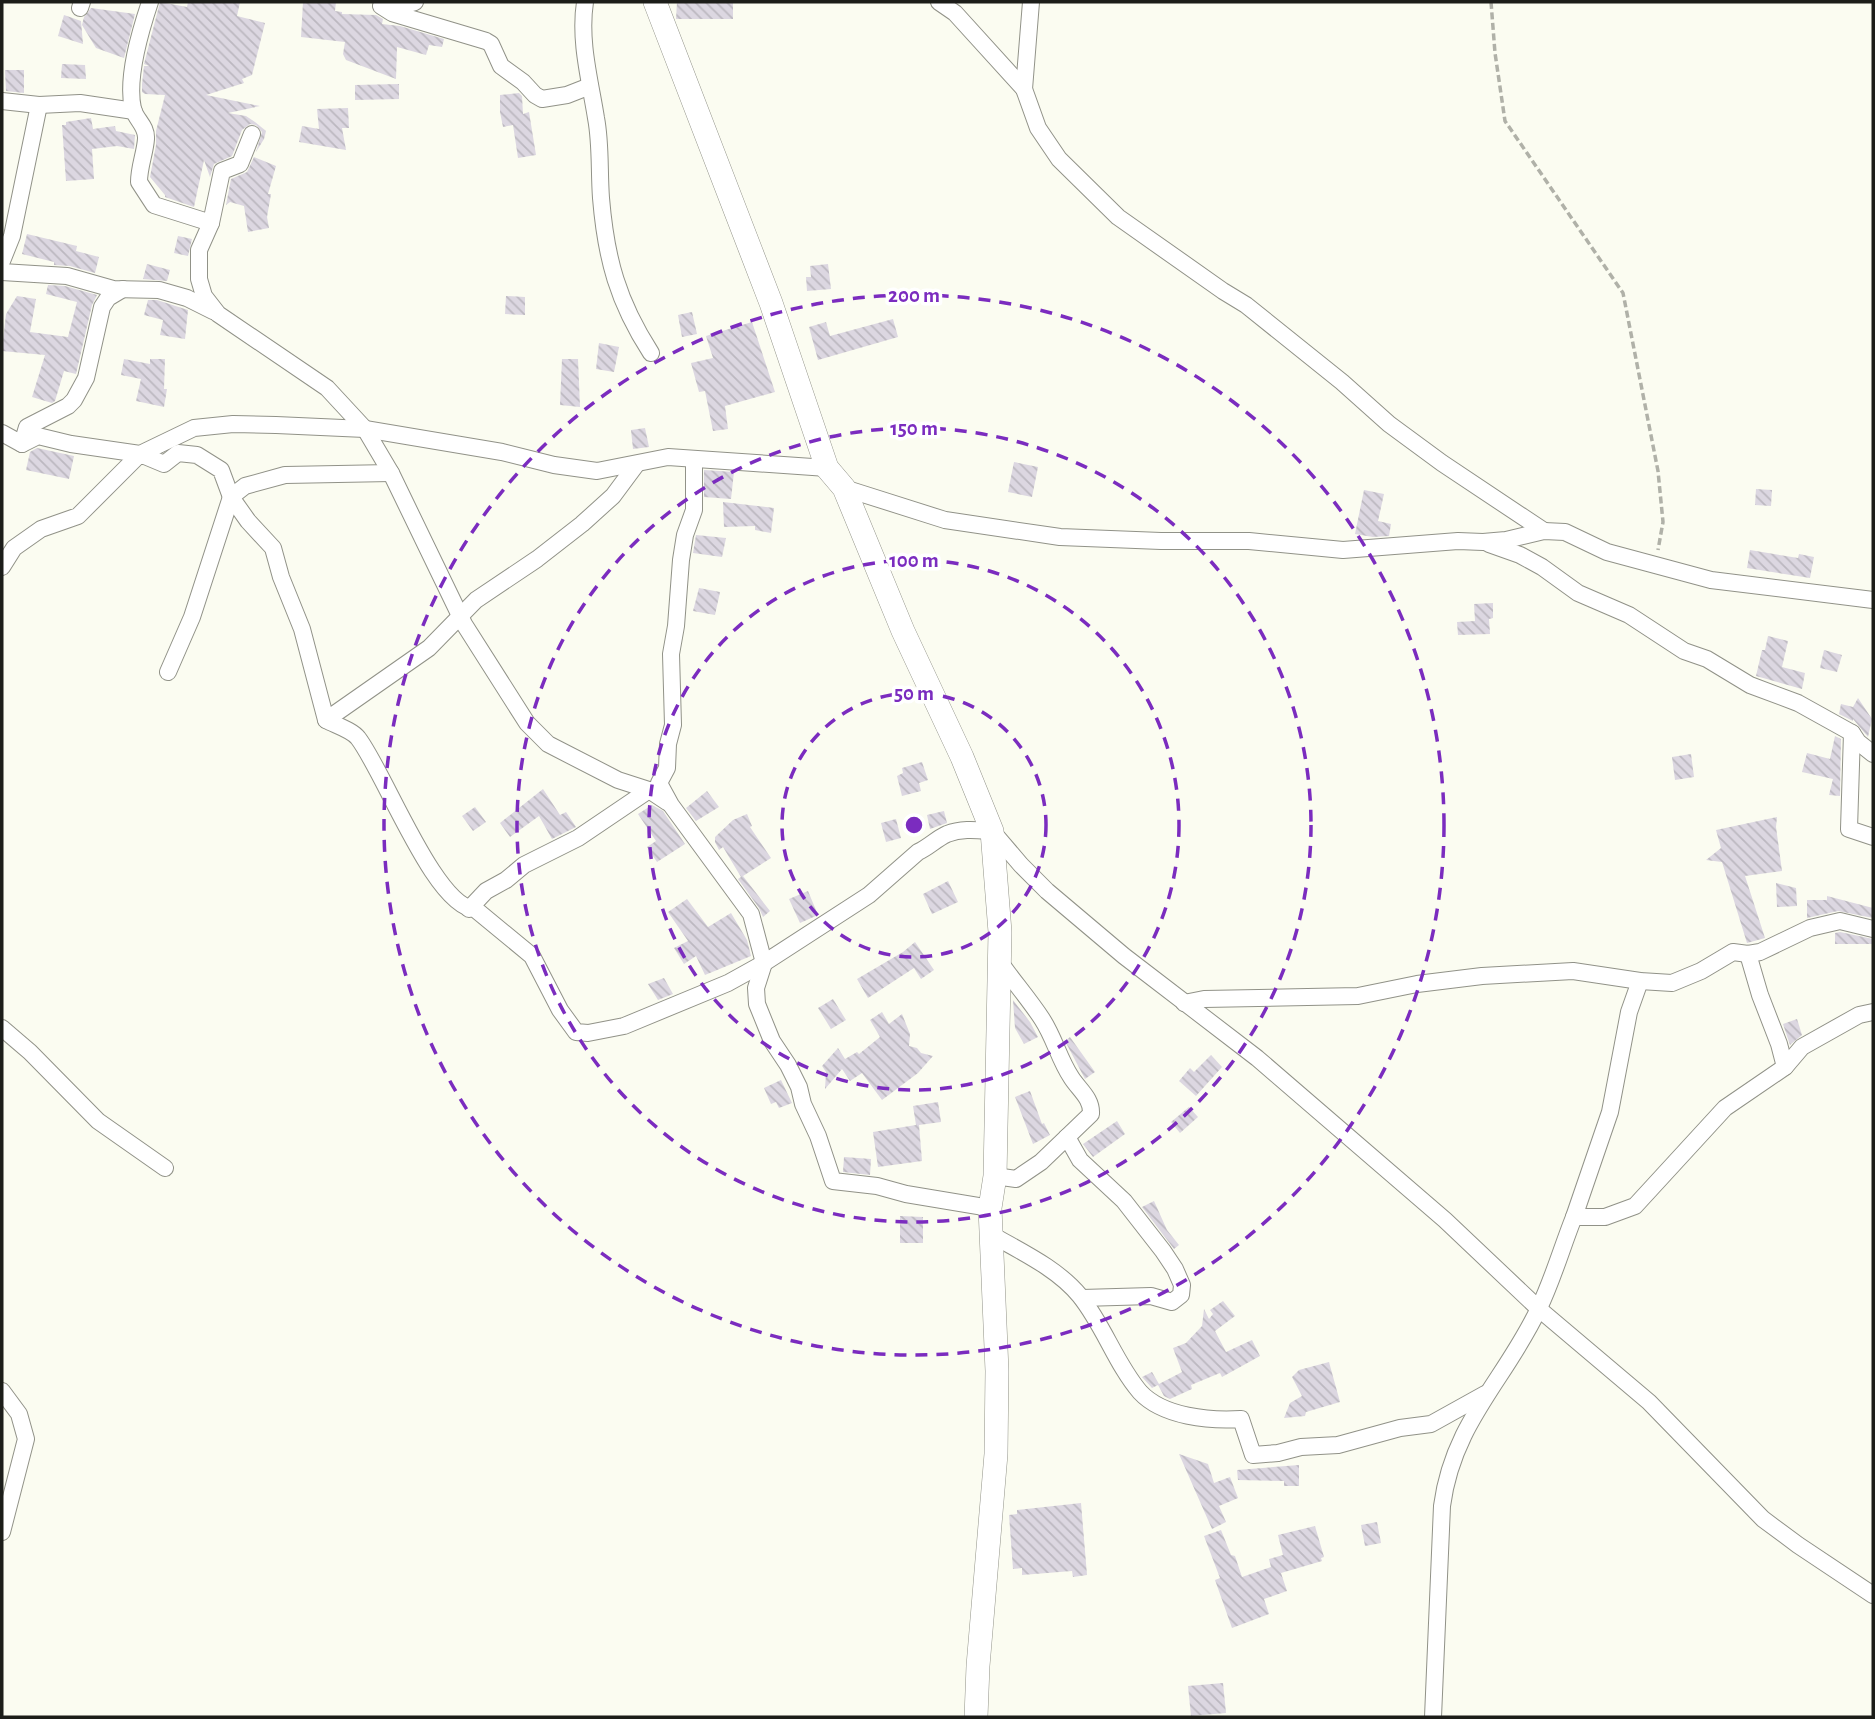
<svg xmlns="http://www.w3.org/2000/svg" width="1875" height="1719" font-family="'Alegreya Sans',sans-serif">
<defs>
<pattern id="building-back-hatch" width="6" height="6" patternUnits="userSpaceOnUse" patternTransform="scale(1.75)"><rect width="6" height="6" fill="#dcd7e1"/><path d="M-1 5l2 2M0 0l6 6M5-1l2 2" fill="none" stroke="#bcb8c0"/></pattern>
</defs>
<rect width="100%" height="100%" fill="#fbfcf1"/>
<g fill="url(#building-back-hatch)">
<path d="M 160,2 L 187,7 L 188,2 L 240,2 L 237,16 L 265,23 L 252,75 L 242,79 L 244,83 L 206,95 L 260,106 L 228,113 L 246,116 L 255,122 L 266,131 L 264,139 L 256,152 L 262,132 L 256,125 L 250,124 L 242,130 L 232,156 L 214,164 L 210,177 L 204,160 L 194,207 L 165,197 L 165,195 L 150,177 L 156,145 L 156,131 L 165,95 L 145,94 L 142,92 L 142,84 L 144,66 L 149,66 L 144,64 Z"/>
<path d="M 303,2 L 336,2 L 335,11 L 342,12 L 342,14 L 376,15 L 383,19 L 382,24 L 400,26 L 444,39 L 442,47 L 429,45 L 426,55 L 397,47 L 396,79 L 346,60 L 343,54 L 345,42 L 301,37 Z"/>
<path d="M 677,2 L 733,2 L 733,19 L 676,19 Z"/>
<path d="M 91,8 L 135,14 L 124,58 L 96,48 L 82,25 L 84,17 Z"/>
<path d="M 64,15 L 81,21 L 83,44 L 58,36 Z"/>
<path d="M 62,64 L 85,65 L 86,79 L 61,78 Z"/>
<path d="M 5,70 L 24,70 L 24,93 L 6,91 Z"/>
<path d="M 399,84 L 399,99 L 355,100 L 355,85 Z"/>
<path d="M 519,93 L 522,96 L 523,114 L 529,112 L 536,155 L 518,158 L 513,125 L 503,127 L 500,112 L 500,95 Z"/>
<path d="M 348,108 L 349,128 L 342,128 L 346,150 L 299,142 L 302,126 L 319,129 L 317,109 Z"/>
<path d="M 91,118 L 93,129 L 115,126 L 116,131 L 135,135 L 134,149 L 117,146 L 92,149 L 94,179 L 66,181 L 62,125 L 66,125 L 66,122 Z"/>
<path d="M 254,157 L 276,166 L 268,194 L 271,194 L 267,217 L 269,228 L 248,232 L 244,206 L 230,202 L 226,205 L 231,179 L 247,172 Z"/>
<path d="M 27,234 L 77,246 L 76,251 L 99,257 L 95,273 L 70,266 L 54,265 L 54,262 L 22,254 Z"/>
<path d="M 178,236 L 192,239 L 188,256 L 174,253 Z"/>
<path d="M 147,264 L 170,270 L 167,281 L 143,279 Z"/>
<path d="M 828,264 L 831,289 L 807,291 L 806,277 L 811,277 L 810,266 Z"/>
<path d="M 48,285 L 65,286 L 97,295 L 92,305 L 76,374 L 64,371 L 55,401 L 52,403 L 32,397 L 45,355 L 2,351 L 6,314 L 17,296 L 36,299 L 30,332 L 68,337 L 77,302 L 46,294 Z"/>
<path d="M 506,296 L 525,297 L 525,315 L 505,314 Z"/>
<path d="M 148,300 L 157,300 L 188,310 L 185,339 L 160,335 L 163,320 L 144,315 Z"/>
<path d="M 692,312 L 697,334 L 682,337 L 678,315 Z"/>
<path d="M 893,319 L 898,337 L 818,360 L 809,327 L 826,322 L 830,336 Z"/>
<path d="M 752,322 L 775,392 L 725,406 L 728,429 L 713,431 L 705,391 L 699,392 L 691,363 L 713,358 L 706,336 Z"/>
<path d="M 599,343 L 619,347 L 614,372 L 596,369 Z"/>
<path d="M 124,359 L 150,364 L 150,359 L 165,359 L 164,389 L 167,389 L 164,407 L 136,401 L 141,379 L 121,375 Z"/>
<path d="M 562,359 L 578,359 L 580,407 L 560,405 Z"/>
<path d="M 645,428 L 649,447 L 633,449 L 631,430 Z"/>
<path d="M 37,448 L 74,456 L 69,479 L 26,470 L 30,452 Z"/>
<path d="M 1014,462 L 1038,467 L 1032,497 L 1008,492 Z"/>
<path d="M 704,470 L 734,472 L 731,499 L 704,497 Z"/>
<path d="M 1756,489 L 1772,490 L 1771,506 L 1755,505 Z"/>
<path d="M 1364,490 L 1384,494 L 1378,521 L 1391,524 L 1389,536 L 1373,537 L 1355,534 Z"/>
<path d="M 723,502 L 774,508 L 771,533 L 755,530 L 755,526 L 724,527 Z"/>
<path d="M 696,535 L 726,538 L 722,557 L 693,553 Z"/>
<path d="M 1750,550 L 1798,558 L 1799,554 L 1814,557 L 1810,578 L 1747,568 Z"/>
<path d="M 699,588 L 720,592 L 715,615 L 693,611 Z"/>
<path d="M 1493,603 L 1493,618 L 1489,619 L 1490,634 L 1458,635 L 1457,622 L 1475,621 L 1474,604 Z"/>
<path d="M 1768,636 L 1788,641 L 1782,667 L 1805,673 L 1802,689 L 1756,676 L 1762,650 L 1765,650 Z"/>
<path d="M 1824,650 L 1842,655 L 1837,672 L 1820,668 Z"/>
<path d="M 1858,698 L 1872,719 L 1868,737 L 1853,719 L 1853,721 L 1839,714 L 1841,704 L 1853,707 Z"/>
<path d="M 1835,736 L 1841,739 L 1840,796 L 1829,795 L 1833,779 L 1802,772 L 1807,753 L 1830,759 Z"/>
<path d="M 1691,754 L 1694,777 L 1675,780 L 1672,757 Z"/>
<path d="M 922,762 L 928,780 L 919,783 L 921,791 L 902,796 L 897,776 L 903,773 L 902,768 Z"/>
<path d="M 543,789 L 560,815 L 566,812 L 576,827 L 552,839 L 539,816 L 510,837 L 500,823 Z"/>
<path d="M 707,791 L 719,807 L 696,821 L 686,808 Z"/>
<path d="M 652,805 L 663,811 L 685,844 L 657,862 L 647,847 L 656,841 L 638,814 Z"/>
<path d="M 475,807 L 486,822 L 473,831 L 462,816 Z"/>
<path d="M 944,811 L 947,823 L 930,829 L 927,815 Z"/>
<path d="M 747,814 L 752,826 L 750,827 L 771,858 L 743,876 L 770,911 L 763,917 L 759,908 L 738,879 L 741,877 L 723,847 L 719,850 L 715,842 L 715,837 L 733,820 Z"/>
<path d="M 1777,817 L 1776,827 L 1782,871 L 1745,876 L 1765,938 L 1747,943 L 1722,862 L 1706,860 L 1721,848 L 1716,830 Z"/>
<path d="M 896,819 L 901,838 L 886,842 L 881,823 Z"/>
<path d="M 948,881 L 958,902 L 932,914 L 923,894 Z"/>
<path d="M 1776,883 L 1796,888 L 1797,906 L 1777,907 Z"/>
<path d="M 808,891 L 818,915 L 800,923 L 789,899 Z"/>
<path d="M 1827,896 L 1873,908 L 1873,918 L 1838,911 L 1807,918 L 1807,900 L 1827,900 Z"/>
<path d="M 687,899 L 708,927 L 731,913 L 747,940 L 751,956 L 705,975 L 696,956 L 684,964 L 674,948 L 688,941 L 668,912 Z"/>
<path d="M 1840,932 L 1873,939 L 1873,944 L 1835,944 L 1835,933 Z"/>
<path d="M 915,942 L 934,970 L 921,979 L 914,968 L 868,998 L 857,979 L 903,952 Z"/>
<path d="M 664,978 L 673,994 L 658,1000 L 648,984 Z"/>
<path d="M 833,999 L 846,1020 L 831,1029 L 818,1008 Z"/>
<path d="M 1013,1000 L 1030,1022 L 1038,1037 L 1024,1044 L 1015,1028 Z"/>
<path d="M 882,1012 L 889,1024 L 902,1014 L 910,1034 L 909,1046 L 917,1048 L 921,1053 L 933,1056 L 918,1073 L 882,1100 L 862,1073 L 850,1081 L 842,1069 L 825,1089 L 826,1072 L 822,1066 L 838,1048 L 845,1059 L 857,1052 L 859,1054 L 880,1037 L 870,1020 Z"/>
<path d="M 1797,1019 L 1802,1035 L 1790,1045 L 1783,1024 Z"/>
<path d="M 1070,1037 L 1095,1072 L 1085,1079 L 1065,1041 Z"/>
<path d="M 1211,1055 L 1222,1067 L 1196,1096 L 1179,1081 L 1190,1068 L 1194,1072 Z"/>
<path d="M 781,1080 L 792,1103 L 779,1108 L 776,1102 L 771,1104 L 764,1088 Z"/>
<path d="M 1030,1091 L 1042,1124 L 1044,1123 L 1050,1135 L 1033,1144 L 1015,1097 Z"/>
<path d="M 938,1102 L 941,1122 L 919,1125 L 922,1161 L 878,1167 L 873,1132 L 916,1125 L 913,1106 Z"/>
<path d="M 1189,1107 L 1198,1117 L 1180,1133 L 1171,1122 Z"/>
<path d="M 1117,1121 L 1125,1134 L 1093,1157 L 1083,1144 Z"/>
<path d="M 844,1157 L 871,1159 L 870,1175 L 843,1172 Z"/>
<path d="M 1154,1201 L 1167,1230 L 1179,1245 L 1174,1249 L 1142,1207 Z"/>
<path d="M 900,1216 L 923,1217 L 923,1243 L 900,1243 Z"/>
<path d="M 1223,1301 L 1235,1316 L 1215,1331 L 1226,1352 L 1252,1340 L 1260,1356 L 1222,1377 L 1220,1373 L 1191,1385 L 1192,1389 L 1170,1399 L 1164,1396 L 1158,1385 L 1152,1388 L 1142,1377 L 1152,1372 L 1159,1384 L 1182,1372 L 1173,1348 L 1186,1343 L 1202,1326 L 1204,1309 L 1209,1319 L 1213,1314 L 1210,1310 Z"/>
<path d="M 1329,1362 L 1340,1402 L 1306,1412 L 1305,1416 L 1284,1418 L 1290,1403 L 1302,1396 L 1292,1377 L 1299,1370 Z"/>
<path d="M 1179,1454 L 1208,1464 L 1214,1483 L 1230,1477 L 1238,1498 L 1219,1506 L 1226,1522 L 1212,1529 Z"/>
<path d="M 1299,1465 L 1299,1486 L 1284,1486 L 1284,1481 L 1238,1480 L 1237,1470 Z"/>
<path d="M 1081,1503 L 1087,1575 L 1073,1577 L 1072,1571 L 1022,1575 L 1022,1568 L 1013,1569 L 1009,1515 L 1017,1514 L 1017,1510 Z"/>
<path d="M 1377,1522 L 1381,1543 L 1365,1546 L 1361,1525 Z"/>
<path d="M 1315,1526 L 1324,1557 L 1321,1558 L 1322,1561 L 1281,1573 L 1287,1591 L 1264,1599 L 1269,1614 L 1232,1628 L 1215,1580 L 1220,1578 L 1204,1536 L 1221,1530 L 1231,1555 L 1235,1556 L 1242,1577 L 1271,1567 L 1269,1559 L 1283,1555 L 1278,1535 Z"/>
<path d="M 1223,1683 L 1226,1713 L 1191,1716 L 1188,1686 Z"/>
</g>
<g fill="none" stroke-linecap="round" stroke-linejoin="round">
<g stroke="#919288" stroke-width="18">
<g id="street">
<path d="M 150,2 C 140,32 126,78 133,109 C 136,120 147,126 146,139 C 145,153 139,167 139,182 L 154,205 L 211,223"/>
<path d="M 585,2 C 579,41 590,80 596,118 C 601,144 599,171 601,198 C 606,259 618,302 651,353"/>
<path d="M 939,2 L 955,13 L 1024,89 L 1038,128 L 1059,159 L 1118,217 L 1223,291 L 1246,305 L 1342,382 L 1389,424 L 1442,463 L 1544,531"/>
<path d="M 381,6 L 392,13 L 486,41 L 491,44 L 501,66 L 523,82 L 535,95 L 542,99 L 567,95 L 590,86"/>
<path d="M 384,7 L 398,7 L 415,2"/>
<path d="M 80,8 L 82,2"/>
<path d="M 1024,89 L 1031,2"/>
<path d="M 2,101 L 39,105 L 80,103 L 134,111"/>
<path d="M 252,134 L 240,164 L 222,171 L 211,223 L 199,250 L 199,279 L 204,296 L 218,314 L 327,388 L 365,429 L 391,473 L 464,624 L 527,723 L 548,744 L 618,780 L 649,790 L 667,802"/>
<path d="M 2,261 L 12,236 L 39,105"/>
<path d="M 2,272 L 67,276 L 113,289 L 159,290 L 187,298 L 213,311"/>
<path d="M 2,433 L 22,444 L 38,436 L 71,444 L 140,454 L 194,428 L 233,424 L 276,425 L 365,429 L 502,452 L 554,465 L 597,471 L 668,457 L 827,468"/>
<path d="M 22,444 L 27,427 L 68,406 L 74,400 L 86,378 L 102,307 L 108,298 L 123,289"/>
<path d="M 694,460 L 694,510 L 685,535 L 681,560 L 676,626 L 671,654 L 673,725 L 668,744 L 667,768 L 659,783 L 671,805 L 751,914 L 764,963 L 756,988 L 757,1004 L 772,1041 L 788,1065 L 799,1087 L 803,1104 L 818,1136 L 833,1181 L 877,1186 L 906,1194 L 990,1208"/>
<path d="M 844,488 L 945,520 L 1060,537 L 1161,541 L 1249,541 L 1343,550 L 1458,541 L 1483,542 L 1506,540 L 1544,531 L 1565,532 L 1607,552 L 1711,580 L 1873,600"/>
<path d="M 1489,544 L 1520,555 L 1542,567 L 1578,593 L 1629,615 L 1684,651 L 1707,659 L 1750,685 L 1798,703 L 1852,733 L 1858,742 L 1873,754"/>
<path d="M 2,567 L 14,548 L 41,529 L 78,516 L 140,454 L 164,464 L 178,453 L 197,455 L 221,470 L 231,497 L 248,521 L 273,548 L 281,577 L 302,629 L 326,720 C 335,725 352,730 358,738 C 384,771 435,908 475,909 L 532,956 L 560,1010 L 576,1032 L 588,1033 L 624,1026 L 728,983 L 764,963 L 869,895 L 918,852 C 929,847 936,839 947,834 C 962,828 977,830 992,831 L 1021,865 L 1047,891 L 1124,956 L 1257,1058 L 1445,1220 L 1539,1309 L 1649,1402 L 1763,1519 L 1798,1545 L 1873,1595"/>
<path d="M 168,672 L 192,617 L 231,497 L 245,486 L 285,475 L 391,473"/>
<path d="M 326,720 L 429,648 L 476,600 L 537,559 L 582,524 L 613,496 L 636,465"/>
<path d="M 1852,733 L 1849,829 L 1873,837"/>
<path d="M 469,909 L 486,891 L 506,880 L 524,865 L 578,838 L 649,790"/>
<path d="M 1748,954 L 1760,995 L 1779,1044 L 1785,1067"/>
<path d="M 1184,1003 L 1204,999 L 1358,996 L 1417,984 L 1482,976 L 1573,971 L 1640,981 L 1672,983 L 1701,971 L 1733,952 L 1748,954 L 1760,952 L 1810,928 L 1840,921 L 1873,929"/>
<path d="M 2,1028 L 30,1052 L 98,1121 L 165,1168"/>
<path d="M 1067,1137 L 1080,1160 L 1124,1201 L 1163,1251 L 1175,1269 L 1182,1285 L 1181,1295 L 1172,1302 L 1151,1296 L 1082,1298"/>
<path d="M 995,1176 L 1016,1179 L 1041,1162 L 1091,1114 C 1092,1098 1079,1090 1071,1077 C 1059,1059 1054,1037 1042,1019 C 1029,999 1013,981 1000,962"/>
<path d="M 1574,1217 L 1610,1112 L 1629,1012 L 1640,981"/>
<path d="M 992,1235 C 1022,1252 1058,1269 1080,1296 C 1104,1326 1116,1364 1140,1392 C 1163,1417 1210,1421 1241,1419 L 1253,1455 L 1278,1453 L 1301,1447 L 1338,1445 L 1400,1428 L 1431,1424 L 1485,1394"/>
<path d="M 2,1391 L 19,1414 L 26,1439 L 2,1532"/>
<path d="M 1433,1717 L 1442,1506 C 1453,1422 1506,1379 1539,1308 C 1553,1279 1562,1247 1574,1217 L 1605,1217 L 1635,1206 L 1725,1108 L 1785,1067 L 1802,1047 L 1859,1015 L 1873,1012"/>
</g>
</g>
<g stroke="#919288" stroke-width="24">
<path id="secondary" d="M 655,2 L 771,303 L 827,468 L 844,488 L 903,631 L 962,757 L 992,831 L 1000,932 L 995,1176 L 990,1208 L 997,1371 L 996,1454 L 978,1666 L 976,1717"/>
</g>
<path stroke="#b0b1a8" stroke-width="3.5" stroke-dasharray="7 3.5" stroke-linecap="butt" d="M 1491,2 L 1495,53 L 1505,121 L 1623,293 L 1658,471 L 1663,522 L 1658,550"/>
<use href="#street" stroke="#fff" stroke-width="16"/>
<use href="#secondary" stroke="#fff" stroke-width="23"/>
</g>
<g fill="none" stroke="#7b2cbf" stroke-width="3.5" stroke-dasharray="12 9">
<circle cx="914" cy="825" r="132"/>
<circle cx="914" cy="825" r="265"/>
<circle cx="914" cy="825" r="397"/>
<circle cx="914" cy="825" r="530"/>
</g>
<circle cx="914" cy="825" r="10" fill="#7b2cbf" stroke="#fff" stroke-width="3.5"/>
<g font-size="21" text-anchor="middle" font-weight="bold" fill="#7b2cbf" stroke="#fff" stroke-width="7" stroke-linejoin="round" paint-order="stroke">
<text x="914" y="302">200 m</text>
<text x="914" y="435">150 m</text>
<text x="914" y="567">100 m</text>
<text x="914" y="700">50 m</text>
</g>
<rect width="1875" height="1719" fill="none" stroke="#1c1d19" stroke-width="7"/>
</svg>
